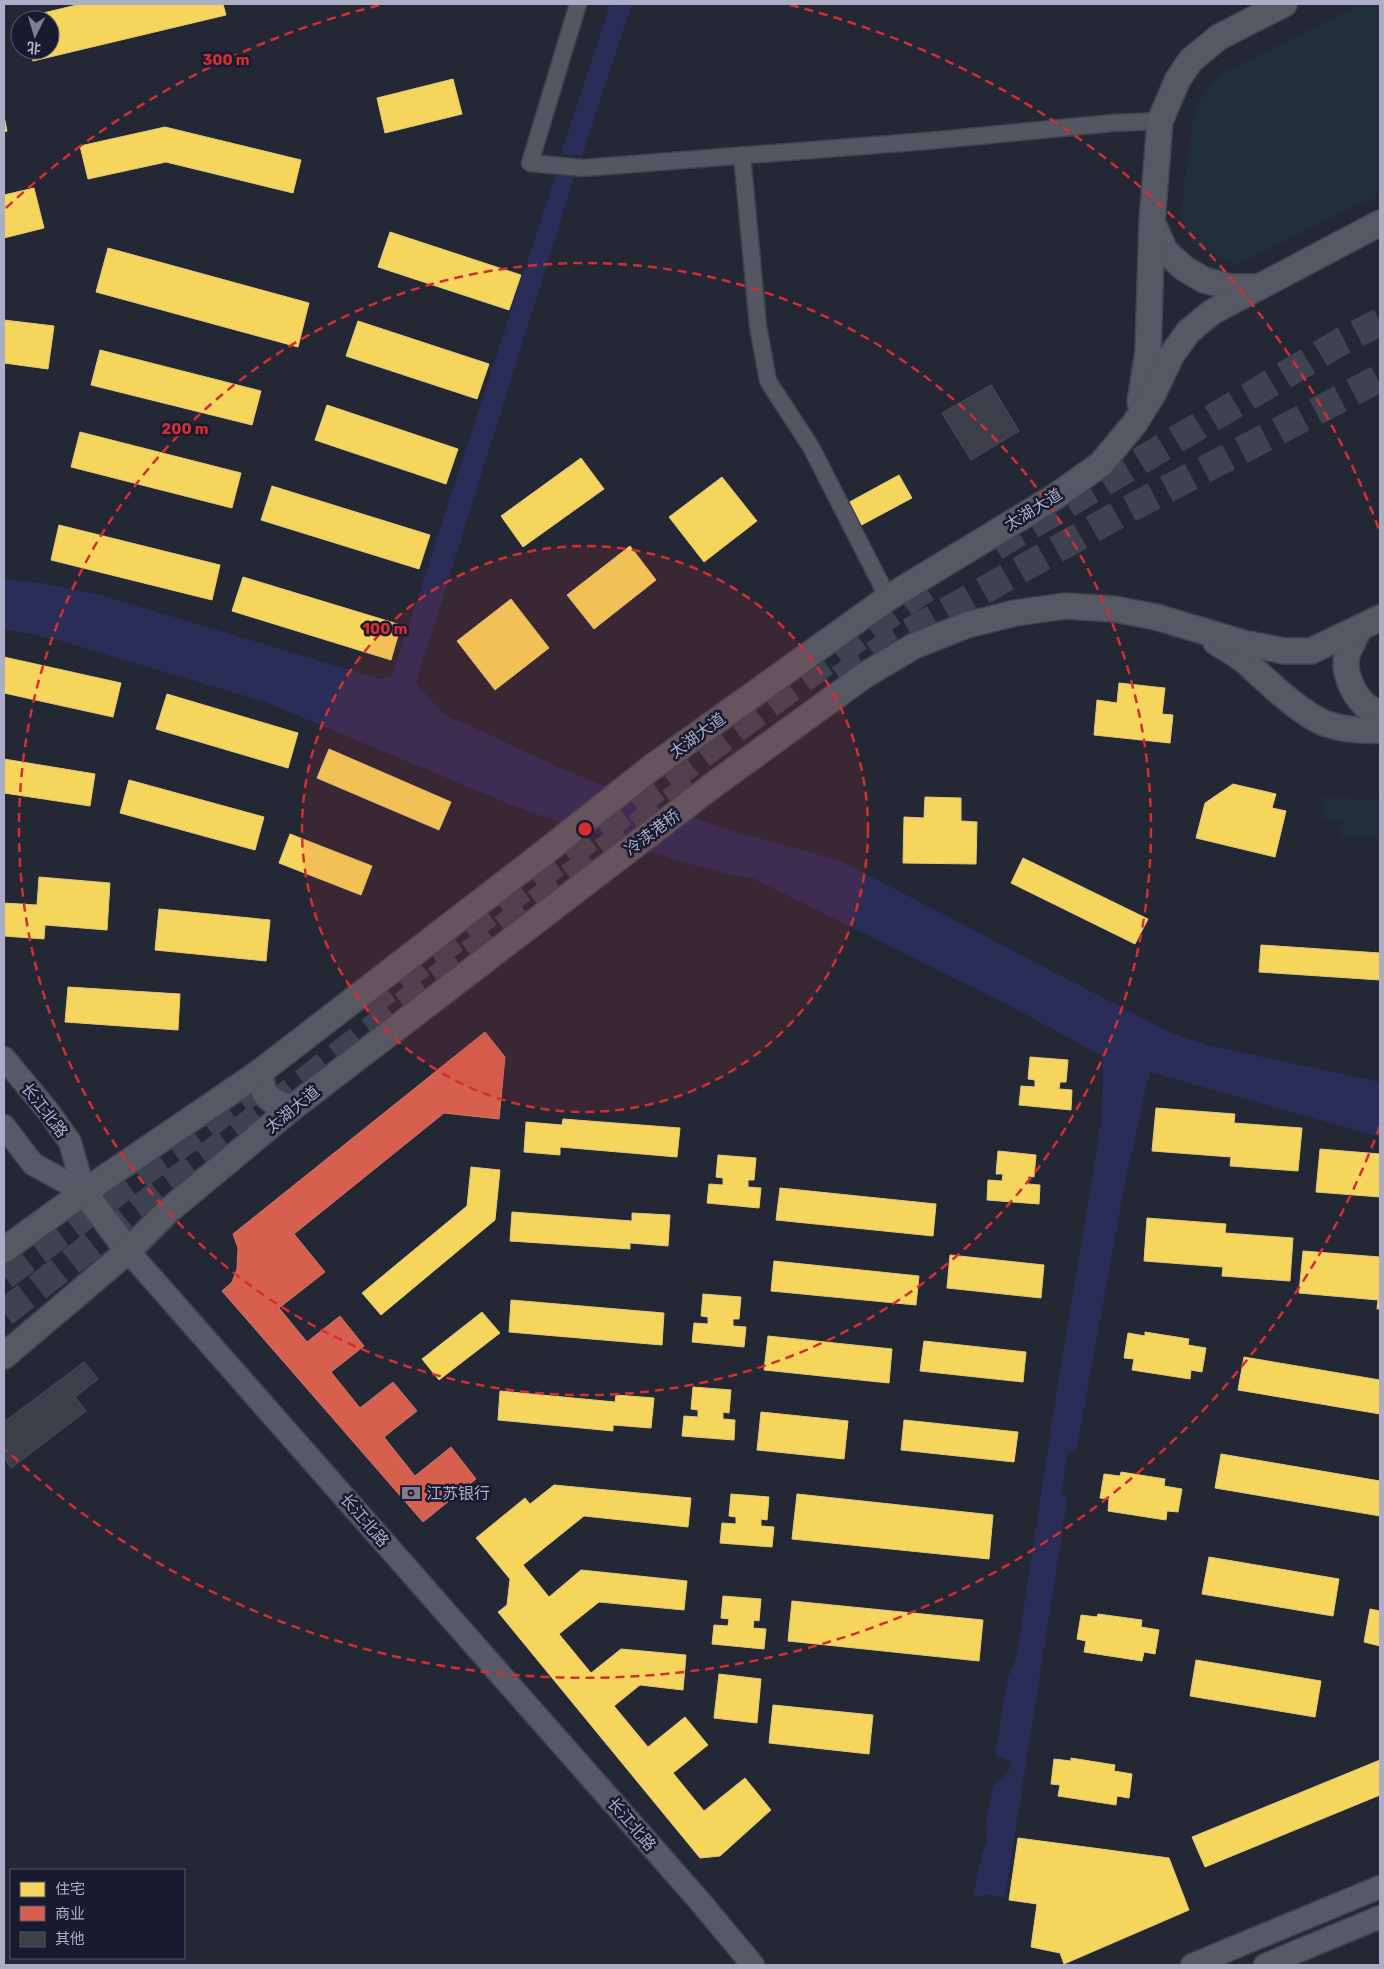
<svg xmlns="http://www.w3.org/2000/svg" width="1384" height="1969" font-family="Rubik,'Noto Sans SC',sans-serif">
<rect width="100%" height="100%" fill="#242734"/>
<g fill="#212f3a">
<path d="M 1360,4 L 1380,4 L 1380,195 L 1236,266 L 1192,244 L 1180,215 L 1194,108 L 1220,74 Z"/>
<path d="M 1323,797 L 1380,800 L 1380,838 L 1341,836 L 1341,821 L 1322,820 Z"/>
</g>
<g fill="#292d57">
<path d="M 610,4 L 632,4 L 582,156 L 561,154 Z"/>
<path d="M 557,170 L 576,172 L 416,683 L 442,713 L 574,774 L 719,827 L 841,861 L 1171,1033 L 1207,1045 L 1380,1082 L 1380,1137 L 1150,1072 L 1126,1178 L 1076,1452 L 1068,1451 L 1061,1494 L 1068,1496 L 1005,1898 L 990,1895 L 973,1897 L 982,1853 L 987,1842 L 986,1823 L 993,1786 L 1009,1770 L 1011,1761 L 995,1756 L 1008,1676 L 1016,1659 L 1055,1402 L 1102,1116 L 1103,1057 L 1018,1010 L 753,878 L 726,874 L 674,859 L 526,811 L 265,702 L 54,639 L 4,629 L 4,579 L 43,583 L 97,594 L 380,679 L 392,676 Z"/>
</g>
<g fill="#f6d55c" stroke="#e0c97c">
<path d="M 81,4 L 223,4 L 226,15 L 33,61 L 30,50 L 50,50 L 50,20 L 23,20 L 22,18 Z"/>
<path d="M 453,79 L 462,114 L 385,133 L 377,98 Z"/>
<path d="M 4,116 L 7,131 L 4,132 Z"/>
<path d="M 165,127 L 301,160 L 293,193 L 166,162 L 88,179 L 80,146 Z"/>
<path d="M 34,188 L 44,228 L 4,238 L 4,195 Z"/>
<path d="M 390,232 L 521,275 L 509,310 L 378,267 Z"/>
<path d="M 108,248 L 309,303 L 298,347 L 96,292 Z"/>
<path d="M 4,320 L 54,326 L 48,369 L 4,363 Z"/>
<path d="M 358,321 L 489,364 L 477,399 L 346,356 Z"/>
<path d="M 100,350 L 261,391 L 252,425 L 91,385 Z"/>
<path d="M 327,405 L 458,449 L 446,484 L 315,440 Z"/>
<path d="M 80,432 L 241,473 L 232,508 L 71,467 Z"/>
<path d="M 581,458 L 604,489 L 523,547 L 501,516 Z"/>
<path d="M 899,475 L 912,498 L 856,528 L 844,505 Z"/>
<path d="M 722,477 L 757,521 L 704,562 L 669,517 Z"/>
<path d="M 272,486 L 430,535 L 419,569 L 261,520 Z"/>
<path d="M 59,525 L 220,565 L 212,600 L 51,560 Z"/>
<path d="M 630,546 L 656,580 L 594,629 L 567,595 Z"/>
<path d="M 243,577 L 401,625 L 391,660 L 232,611 Z"/>
<path d="M 511,599 L 549,648 L 495,690 L 457,641 Z"/>
<path d="M 4,657 L 121,683 L 113,717 L 4,693 Z"/>
<path d="M 1119,683 L 1165,688 L 1162,714 L 1173,715 L 1170,743 L 1094,735 L 1097,700 L 1117,703 Z"/>
<path d="M 167,694 L 298,733 L 288,768 L 156,729 Z"/>
<path d="M 329,749 L 451,802 L 439,830 L 317,778 Z"/>
<path d="M 4,759 L 95,774 L 90,806 L 4,793 Z"/>
<path d="M 129,780 L 264,817 L 255,850 L 120,813 Z"/>
<path d="M 1233,784 L 1276,794 L 1272,808 L 1286,811 L 1275,857 L 1196,838 L 1205,803 Z"/>
<path d="M 925,797 L 961,798 L 961,821 L 977,822 L 976,864 L 903,863 L 904,817 L 924,818 Z"/>
<path d="M 290,834 L 372,866 L 361,895 L 279,863 Z"/>
<path d="M 1023,858 L 1148,919 L 1135,944 L 1011,883 Z"/>
<path d="M 39,877 L 110,883 L 107,930 L 45,925 L 44,939 L 4,936 L 4,903 L 37,905 Z"/>
<path d="M 159,909 L 270,920 L 266,961 L 155,950 Z"/>
<path d="M 1261,945 L 1380,953 L 1380,980 L 1259,972 Z"/>
<path d="M 68,987 L 180,994 L 178,1030 L 65,1022 Z"/>
<path d="M 1030,1057 L 1068,1060 L 1066,1082 L 1060,1082 L 1059,1089 L 1072,1090 L 1071,1110 L 1019,1105 L 1021,1086 L 1035,1087 L 1035,1080 L 1028,1079 Z"/>
<path d="M 1156,1108 L 1235,1114 L 1234,1123 L 1302,1128 L 1298,1171 L 1230,1166 L 1231,1157 L 1152,1151 Z"/>
<path d="M 563,1119 L 680,1128 L 677,1157 L 560,1147 L 560,1155 L 524,1152 L 526,1122 L 562,1125 Z"/>
<path d="M 1320,1149 L 1380,1154 L 1380,1197 L 1316,1192 Z"/>
<path d="M 998,1151 L 1036,1155 L 1034,1177 L 1028,1176 L 1028,1184 L 1040,1185 L 1039,1204 L 987,1200 L 988,1180 L 1002,1181 L 1003,1174 L 996,1174 Z"/>
<path d="M 718,1155 L 756,1158 L 754,1180 L 748,1180 L 748,1187 L 761,1188 L 759,1208 L 707,1203 L 709,1184 L 723,1185 L 723,1178 L 716,1177 Z"/>
<path d="M 471,1167 L 500,1170 L 495,1220 L 381,1315 L 362,1293 L 467,1206 Z"/>
<path d="M 780,1188 L 936,1204 L 933,1236 L 776,1220 Z"/>
<path d="M 512,1212 L 632,1221 L 632,1213 L 670,1215 L 668,1246 L 630,1243 L 630,1249 L 510,1241 Z"/>
<path d="M 1147,1218 L 1226,1224 L 1225,1233 L 1293,1238 L 1290,1281 L 1222,1276 L 1223,1267 L 1144,1261 Z"/>
<path d="M 1303,1251 L 1380,1257 L 1380,1309 L 1377,1309 L 1378,1300 L 1299,1293 Z"/>
<path d="M 950,1255 L 1044,1265 L 1041,1298 L 947,1288 Z"/>
<path d="M 774,1261 L 919,1276 L 916,1305 L 771,1291 Z"/>
<path d="M 703,1294 L 741,1297 L 739,1319 L 733,1319 L 733,1326 L 746,1327 L 744,1347 L 692,1342 L 694,1323 L 708,1324 L 708,1317 L 701,1316 Z"/>
<path d="M 511,1300 L 664,1313 L 662,1345 L 509,1332 Z"/>
<path d="M 482,1312 L 500,1333 L 439,1380 L 422,1359 Z"/>
<path d="M 1145,1332 L 1189,1339 L 1188,1345 L 1206,1348 L 1202,1372 L 1191,1370 L 1190,1379 L 1132,1370 L 1134,1359 L 1124,1358 L 1128,1333 L 1145,1336 Z"/>
<path d="M 768,1336 L 892,1349 L 889,1383 L 764,1370 Z"/>
<path d="M 924,1341 L 1026,1352 L 1023,1382 L 920,1371 Z"/>
<path d="M 1244,1357 L 1380,1380 L 1380,1414 L 1238,1390 Z"/>
<path d="M 693,1387 L 731,1390 L 729,1413 L 723,1412 L 723,1419 L 735,1420 L 734,1440 L 682,1436 L 684,1416 L 698,1417 L 698,1410 L 691,1409 Z"/>
<path d="M 500,1391 L 615,1402 L 616,1395 L 654,1398 L 651,1428 L 613,1425 L 613,1431 L 498,1420 Z"/>
<path d="M 761,1412 L 848,1421 L 844,1459 L 757,1450 Z"/>
<path d="M 904,1420 L 1018,1432 L 1014,1462 L 901,1450 Z"/>
<path d="M 1221,1454 L 1380,1481 L 1380,1516 L 1215,1488 Z"/>
<path d="M 1121,1472 L 1165,1479 L 1164,1486 L 1182,1489 L 1178,1512 L 1167,1511 L 1166,1520 L 1108,1511 L 1109,1499 L 1100,1498 L 1104,1474 L 1120,1476 Z"/>
<path d="M 554,1485 L 691,1498 L 688,1527 L 584,1516 L 523,1565 L 549,1597 L 581,1570 L 687,1581 L 684,1610 L 599,1602 L 559,1634 L 591,1673 L 621,1649 L 686,1655 L 683,1690 L 640,1685 L 614,1706 L 648,1747 L 685,1717 L 708,1745 L 673,1773 L 704,1811 L 745,1778 L 771,1810 L 720,1856 L 700,1858 L 498,1612 L 507,1605 L 510,1579 L 476,1538 L 525,1498 L 530,1504 Z"/>
<path d="M 731,1494 L 769,1497 L 767,1520 L 761,1519 L 761,1526 L 774,1527 L 772,1547 L 720,1543 L 722,1523 L 736,1524 L 736,1517 L 729,1516 Z"/>
<path d="M 797,1494 L 993,1515 L 989,1559 L 792,1539 Z"/>
<path d="M 1209,1557 L 1339,1579 L 1333,1616 L 1202,1594 Z"/>
<path d="M 723,1596 L 761,1599 L 759,1621 L 754,1620 L 753,1628 L 766,1629 L 764,1649 L 712,1644 L 714,1625 L 728,1626 L 729,1619 L 721,1618 Z"/>
<path d="M 792,1601 L 983,1620 L 979,1661 L 788,1641 Z"/>
<path d="M 1370,1609 L 1380,1611 L 1380,1646 L 1364,1642 Z"/>
<path d="M 1098,1614 L 1142,1620 L 1141,1627 L 1159,1630 L 1155,1654 L 1144,1652 L 1142,1661 L 1084,1652 L 1086,1641 L 1077,1639 L 1081,1615 L 1097,1617 Z"/>
<path d="M 1196,1660 L 1321,1681 L 1315,1717 L 1190,1696 Z"/>
<path d="M 719,1674 L 761,1679 L 757,1723 L 714,1718 Z"/>
<path d="M 773,1705 L 873,1715 L 869,1754 L 769,1743 Z"/>
<path d="M 1071,1758 L 1115,1765 L 1114,1771 L 1132,1774 L 1129,1798 L 1117,1796 L 1116,1805 L 1058,1796 L 1060,1785 L 1051,1784 L 1054,1759 L 1071,1761 Z"/>
<path d="M 1380,1760 L 1380,1795 L 1205,1867 L 1192,1837 Z"/>
<path d="M 1018,1838 L 1169,1858 L 1189,1910 L 1064,1964 L 1060,1953 L 1031,1947 L 1037,1904 L 1009,1900 Z"/>
</g>
<path fill="#d6604d" stroke="#c97772" d="M 485,1032 L 505,1057 L 499,1119 L 444,1113 L 294,1234 L 325,1272 L 279,1308 L 307,1342 L 340,1316 L 364,1346 L 331,1372 L 360,1408 L 393,1382 L 417,1411 L 384,1437 L 415,1476 L 451,1447 L 476,1479 L 423,1522 L 222,1291 L 232,1282 L 237,1269 L 238,1248 L 233,1234 Z"/>
<g fill="#3c3e4a" stroke="#4b4d5c">
<path d="M 991,385 L 1019,431 L 971,460 L 942,413 Z"/>
<path d="M 84,1362 L 98,1379 L 75,1397 L 86,1411 L 11,1468 L 4,1458 L 4,1422 Z"/>
</g>
<g fill="none" stroke-linecap="round" stroke-linejoin="round">
<g stroke="#3f4251" stroke-width="28" stroke-dasharray="28 14" stroke-linecap="butt">
<path d="M 995,547 L 1342,341 L 1380,322"/>
<path d="M 840,679 L 895,640 L 1123,512 L 1380,378"/>
<path d="M 365,1006 L 914,596 L 935,583"/>
<path d="M 4,1276 L 251,1092"/>
<path d="M 4,1313 L 597,856 L 694,785"/>
</g>
<g stroke="#3f414b" stroke-width="19">
<g id="street">
<path d="M 578,4 L 530,163 L 583,168 L 927,141 L 1113,123 L 1160,121"/>
<path d="M 742,155 L 758,326 L 768,381 L 811,447 L 888,598"/>
</g>
</g>
<g stroke="#3f414b" stroke-width="25">
<g id="secondary">
<path d="M 4,1058 L 48,1111 L 70,1142 L 84,1192"/>
<path d="M 4,1126 L 33,1164 L 84,1192"/>
<path d="M 128,1251 L 697,1898 L 753,1965"/>
<path d="M 1192,1965 L 1380,1887"/>
<path d="M 1265,1965 L 1380,1917"/>
</g>
</g>
<g stroke="#414351" stroke-width="28">
<g id="primary">
<path d="M 1153,224 L 1165,251 L 1185,269 L 1204,280 L 1230,287 L 1257,287"/>
<path d="M 1140,402 L 1148,352 L 1152,222 L 1160,121 L 1178,79 L 1191,60 L 1219,37 L 1284,4"/>
<path d="M 1359,629 C 1355,638 1350,646 1347,655 C 1343,672 1353,695 1366,706 C 1370,709 1376,711 1380,713"/>
<path d="M 1216,642 C 1225,648 1236,654 1245,661 C 1266,680 1301,715 1327,724 C 1345,730 1362,731 1380,730"/>
<path d="M 260,1072 C 263,1098 267,1100 292,1108"/>
<path d="M 84,1192 L 128,1251"/>
<path d="M 4,1250 L 84,1192 L 260,1072 L 540,856 L 651,768 L 888,598 L 1056,496 L 1101,464 L 1135,423 L 1154,392 L 1171,356 L 1188,332 L 1212,312 L 1380,223"/>
<path d="M 4,1356 L 128,1251 L 168,1211 L 292,1108 L 712,786 L 865,675 L 914,646 L 967,625 L 1015,613 L 1065,606 L 1114,609 L 1156,617 L 1243,643 L 1285,651 L 1311,651 L 1380,618"/>
</g>
</g>
<use href="#street" stroke="#545662" stroke-width="16"/>
<use href="#secondary" stroke="#585967" stroke-width="22"/>
<use href="#primary" stroke="#565864" stroke-width="25"/>
</g>
<circle cx="585" cy="829" r="283" fill="#d42f30" fill-opacity=".12"/>
<g fill="none" stroke="#d42f30" stroke-width="2.5" stroke-dasharray="9 6">
<circle cx="585" cy="829" r="283"/>
<circle cx="585" cy="829" r="566"/>
<path d="M1380 1126A849 849 0 0 1 6 1450M6 208A849 849 0 0 1 380 5M790 5A849 849 0 0 1 1380 532"/>
</g>
<defs>
<g id="bank-bare" transform="scale(1.5)"><path d="M-6-4H6V4H-6ZM0-2.3a2.3 2.3 0 1 0 0 4.6a2.3 2.3 0 1 0 0-4.6Z" fill="#7c7f94" stroke="#181a2f" stroke-width="2.5" paint-order="stroke"/></g>
</defs>
<g fill-rule="evenodd">
<use href="#bank-bare" x="411" y="1493"/>
</g>
<g text-anchor="middle" stroke-width="5" stroke-linejoin="round" paint-order="stroke">
<g font-size="16" fill="#acaec7" stroke="#181a2f">
<text transform="translate(1033 509) rotate(-32)" y="6">太湖大道</text>
<text transform="translate(697 735) rotate(-36)" y="6">太湖大道</text>
<text transform="translate(652 832) rotate(-37)" y="6">冷渎港桥</text>
<text transform="translate(292 1109) rotate(-39)" y="6">太湖大道</text>
<text transform="translate(45 1110) rotate(52)" y="6">长江北路</text>
<text transform="translate(365 1520) rotate(49)" y="6">长江北路</text>
<text transform="translate(632 1824) rotate(49)" y="6">长江北路</text>
</g>
<g font-size="16" fill="#acaec7" stroke="#181a2f" text-anchor="start">
<text x="426" y="1499">江苏银行</text>
</g>
</g>
<circle cx="585" cy="829" r="8" fill="#d42f30" stroke="#181a2f" stroke-width="2.5"/>
<g font-size="15" text-anchor="middle" font-weight="bold" fill="#d42f30" stroke="#181a2f" stroke-width="5" stroke-linejoin="round" paint-order="stroke">
<text x="226" y="65">300 m</text>
<text x="185" y="434">200 m</text>
<text x="385" y="634">100 m</text>
</g>
<rect width="1384" height="1969" fill="none" stroke="#acaec7" stroke-width="10"/>
<rect x="10" y="1869" width="175" height="90" fill="#181a2f" stroke="#53556c"/>
<rect x="20" y="1882" width="25" height="15" fill="#f6d55c" stroke="#53556c"/>
<text x="55" y="1894" font-size="15" fill="#acaec7">住宅</text>
<rect x="20" y="1906" width="25" height="15" fill="#d6604d" stroke="#53556c"/>
<text x="55" y="1919" font-size="15" fill="#acaec7">商业</text>
<rect x="20" y="1932" width="25" height="15" fill="#3c3e4a" stroke="#53556c"/>
<text x="55" y="1944" font-size="15" fill="#acaec7">其他</text>
<g transform="translate(35 35) rotate(185)"><circle r="24" fill="#181a2f" stroke="#53556c"/>
<path d="M0-4L9 19L0 12L-9 19Z" fill="#7c7f94"/>
<text y="-8" font-size="14" font-weight="bold" text-anchor="middle" fill="#acaec7">北</text>
</g>
</svg>
